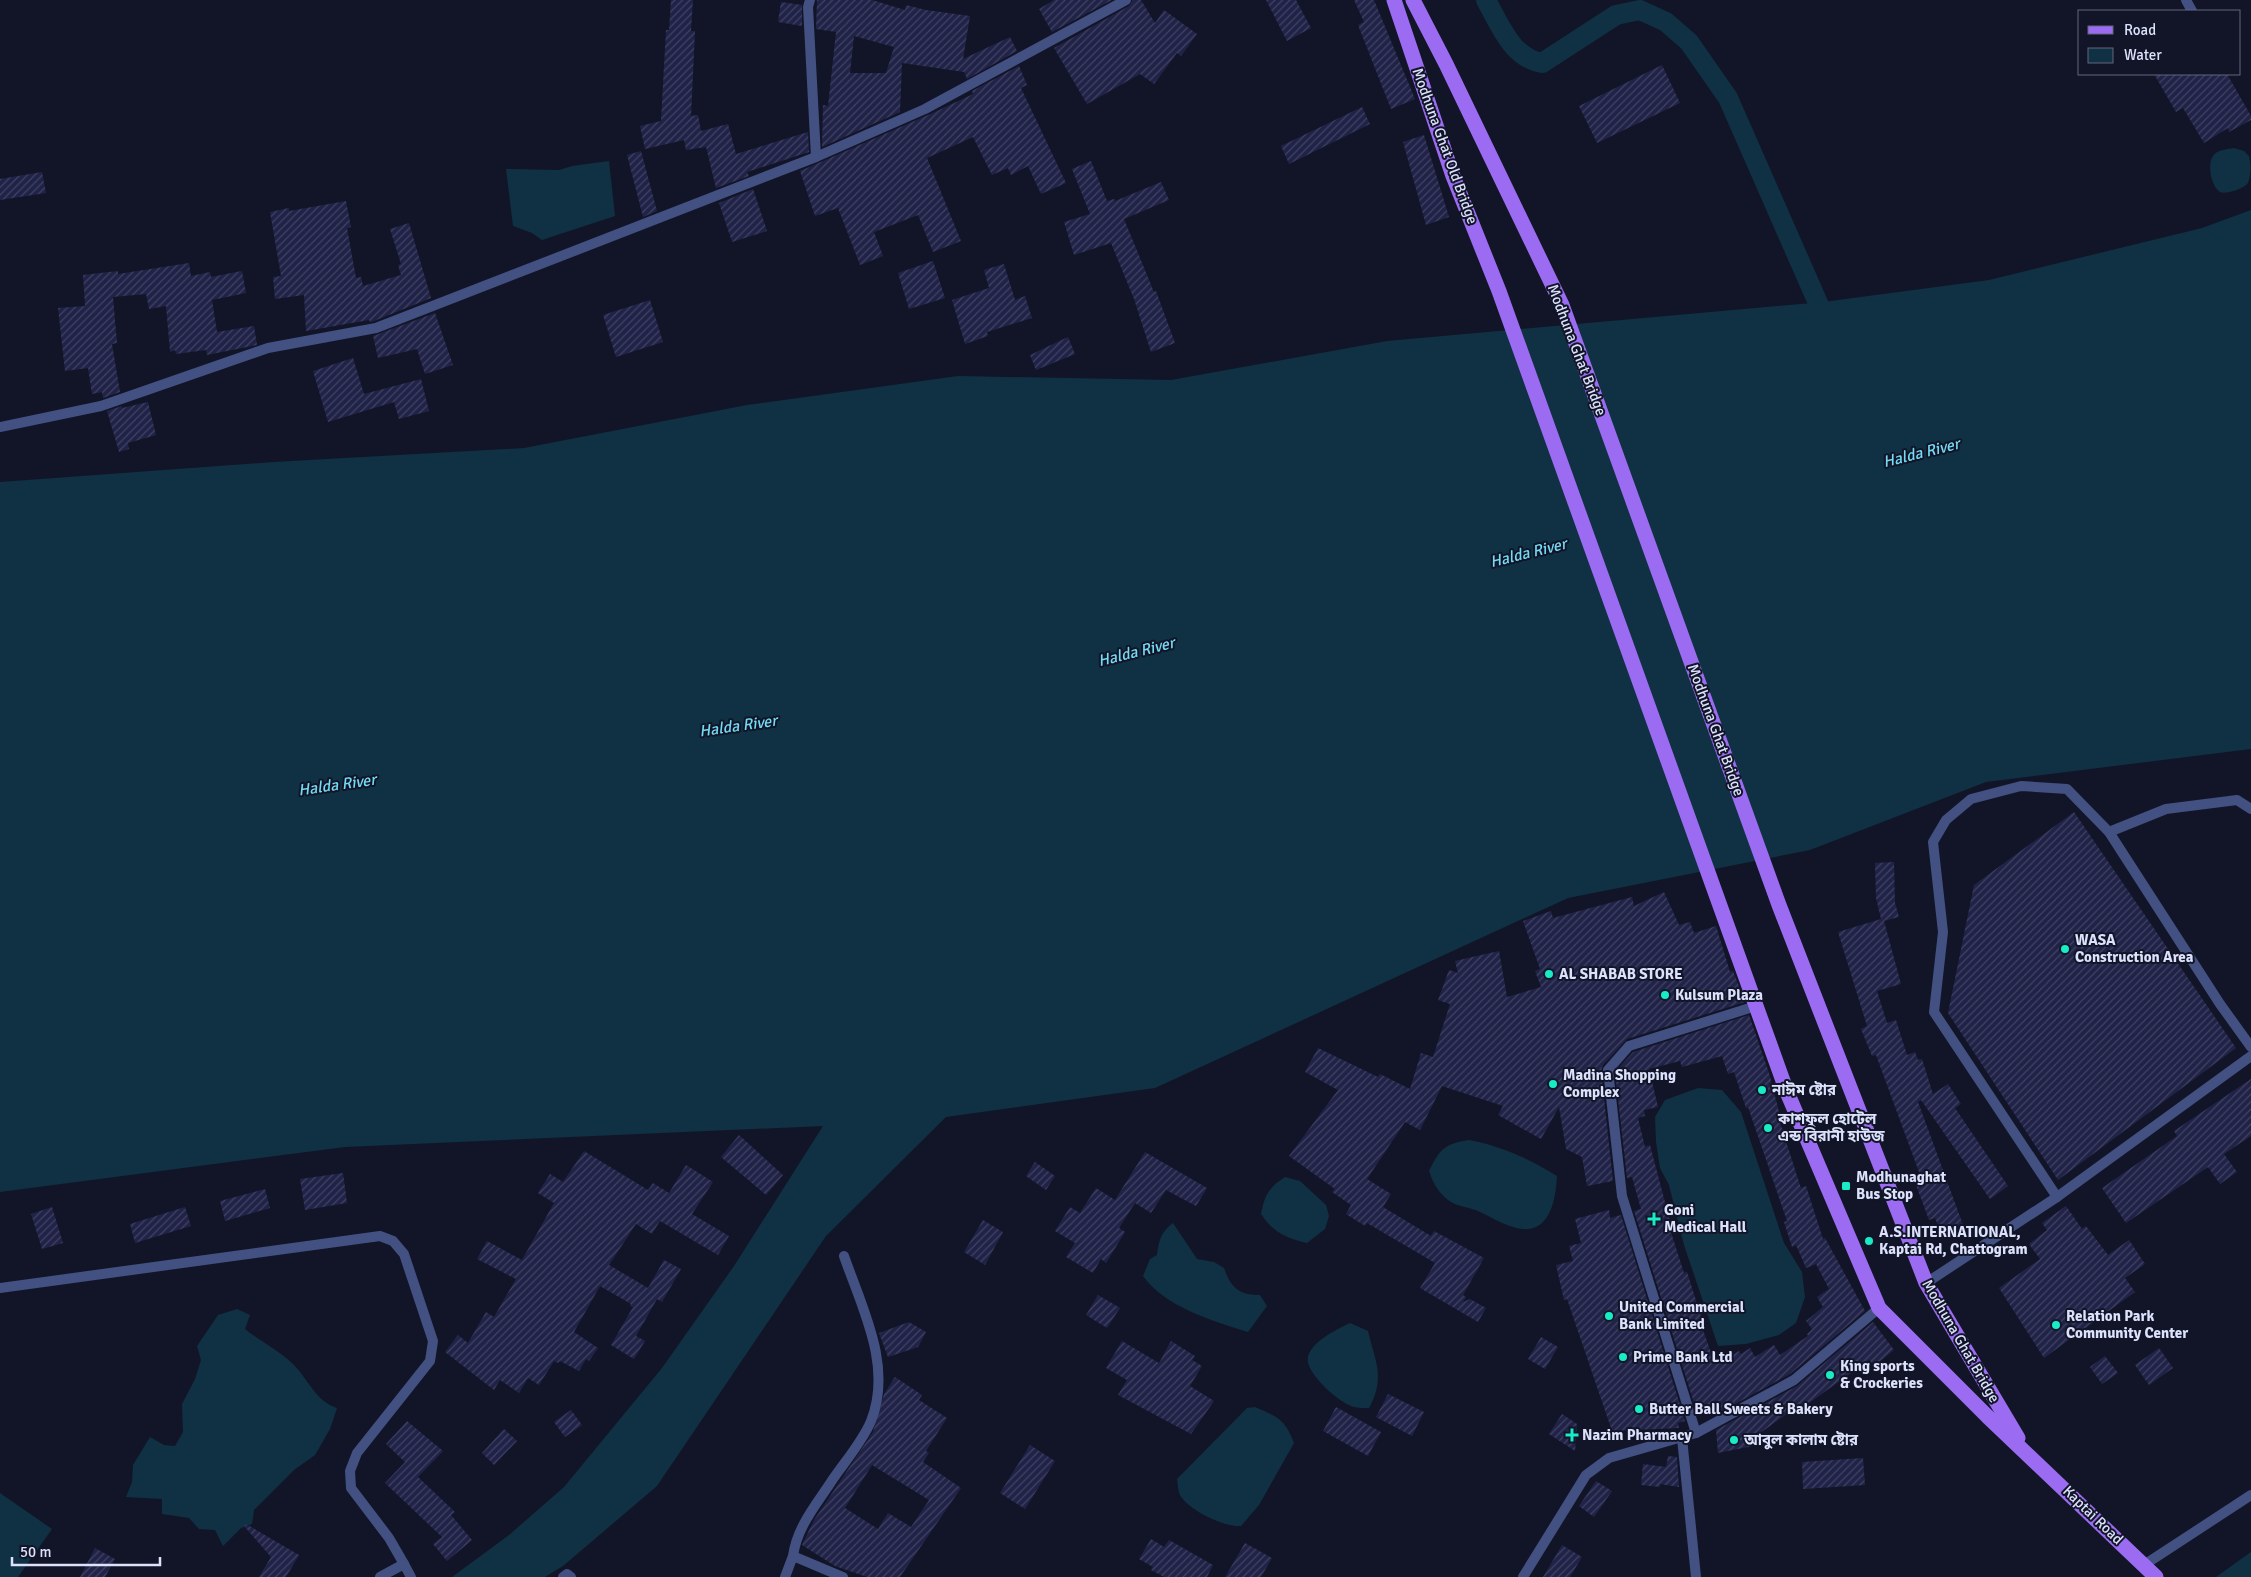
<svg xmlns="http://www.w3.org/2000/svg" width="2251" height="1577" font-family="Signika,'Noto Sans Bengali',sans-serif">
<defs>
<pattern id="building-hatch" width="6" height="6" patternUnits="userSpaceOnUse" patternTransform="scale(1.25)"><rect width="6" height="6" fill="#202347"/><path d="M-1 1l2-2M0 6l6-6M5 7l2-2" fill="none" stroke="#404362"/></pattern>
</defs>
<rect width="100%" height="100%" fill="#121528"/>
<g fill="#0f3143">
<path d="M 2234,148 L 2244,151 L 2249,156 C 2251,163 2251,176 2248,183 C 2245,188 2226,195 2220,192 C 2211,186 2207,164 2213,156 C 2217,150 2227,149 2234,148 Z"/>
<path d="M 609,161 L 615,216 L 542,240 L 532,233 L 513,226 L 506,169 L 559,170 L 572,166 Z"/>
<path d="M 2251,210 L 2251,749 L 1986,782 L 1810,850 L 1568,898 L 1155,1088 L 946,1117 L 826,1236 L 657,1486 L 563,1566 L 545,1577 L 452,1577 L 509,1535 L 564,1487 L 662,1368 L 734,1266 L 823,1126 L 345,1147 L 0,1192 L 0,482 L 274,462 L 524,448 L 747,405 L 958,376 L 1171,380 L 1387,341 L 1823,302 L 1989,280 L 2202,228 Z"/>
<path d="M 1698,1088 L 1722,1090 L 1741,1112 L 1784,1243 L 1802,1272 L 1805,1297 L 1796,1323 L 1779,1335 L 1746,1344 L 1718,1346 L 1684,1245 L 1669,1185 L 1660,1168 L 1656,1142 L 1655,1117 L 1665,1100 Z"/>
<path d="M 1469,1140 C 1501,1146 1530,1159 1557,1176 C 1556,1191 1554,1212 1542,1223 C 1524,1239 1496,1219 1480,1212 C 1470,1207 1457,1207 1448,1200 C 1438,1192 1433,1183 1429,1171 C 1440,1149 1444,1144 1469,1140 Z"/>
<path d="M 1285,1177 L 1300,1181 L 1326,1205 L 1329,1216 L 1325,1229 L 1307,1243 C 1285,1238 1273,1232 1261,1214 C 1264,1196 1269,1187 1285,1177 Z"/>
<path d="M 1173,1223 L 1197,1259 L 1214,1262 L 1224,1268 C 1231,1288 1239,1295 1260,1295 L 1267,1306 L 1248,1332 C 1213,1321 1165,1307 1143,1276 L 1150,1259 L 1157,1255 C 1159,1240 1161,1232 1173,1223 Z"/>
<path d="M 237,1309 L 250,1315 L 245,1329 C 260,1341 277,1349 292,1363 C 308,1378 315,1401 337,1408 L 330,1429 L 315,1455 L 294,1470 L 254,1510 L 252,1524 L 241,1528 L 223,1546 L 215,1530 L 199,1529 L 189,1518 L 162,1514 L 162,1499 L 126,1497 L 132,1482 L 133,1465 L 150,1437 L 164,1445 L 175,1446 L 183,1432 L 182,1404 L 195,1379 L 201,1360 L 197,1346 L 218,1315 Z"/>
<path d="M 1350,1323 L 1368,1331 C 1375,1361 1386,1378 1369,1408 C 1365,1408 1358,1408 1354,1407 C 1340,1404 1304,1372 1308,1357 C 1312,1341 1336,1330 1350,1323 Z"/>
<path d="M 1255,1407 C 1278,1417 1285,1419 1294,1443 L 1259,1505 L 1241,1526 C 1226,1528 1188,1510 1180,1495 C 1178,1491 1178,1484 1177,1479 L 1247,1408 Z"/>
<path d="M 0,1493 L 52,1529 L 18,1577 L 0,1577 Z"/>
<path d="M 2251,1552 L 2251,1577 L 2216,1577 Z"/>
</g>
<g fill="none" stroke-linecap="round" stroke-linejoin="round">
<path stroke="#0f3143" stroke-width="20" d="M 1486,0 C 1500,25 1512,58 1542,63 L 1616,15 L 1640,10 L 1666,22 L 1689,42 L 1728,98 L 1829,328"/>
</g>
<g fill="url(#building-hatch)" fill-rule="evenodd">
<path d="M 671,0 L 693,0 L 691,31 L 695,31 L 691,116 L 698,115 L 701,131 L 728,124 L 736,154 L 808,132 L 809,152 L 747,172 L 749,176 L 716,188 L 706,147 L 686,150 L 684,140 L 645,149 L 640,126 L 661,121 L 666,30 L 669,30 Z"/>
<path d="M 817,0 L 872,0 L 905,10 L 906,5 L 926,10 L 970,16 L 963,59 L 1010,37 L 1017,51 L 967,79 L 964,72 L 902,63 L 900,112 L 822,147 L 823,105 L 828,106 L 836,32 L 816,29 ZM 854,36 L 894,47 L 886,73 L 850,73 Z"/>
<path d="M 1054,0 L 1112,0 L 1052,32 L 1039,9 Z"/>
<path d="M 1133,0 L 1141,0 L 1155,23 L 1164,10 L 1197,34 L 1181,56 L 1177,53 L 1154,84 L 1140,74 L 1087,104 L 1054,48 L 1129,6 Z"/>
<path d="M 1266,0 L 1296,0 L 1311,28 L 1287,41 Z"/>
<path d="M 1354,0 L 1374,0 L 1415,99 L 1391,109 L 1358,25 L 1364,22 Z"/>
<path d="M 781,2 L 802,5 L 802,26 L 778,22 Z"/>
<path d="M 1662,65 L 1680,103 L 1597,143 L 1579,106 Z"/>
<path d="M 1019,66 L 1027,85 L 1021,88 L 1066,183 L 1041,194 L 1028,166 L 1011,175 L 1008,168 L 992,175 L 973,137 L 927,158 L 961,241 L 933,252 L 918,215 L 874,232 L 883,256 L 860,265 L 838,208 L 815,216 L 800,171 L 935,112 L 973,94 L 972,91 Z"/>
<path d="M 2154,74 L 2227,74 L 2251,116 L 2251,120 L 2229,132 L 2228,128 L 2204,143 L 2183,108 L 2176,112 Z"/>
<path d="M 1362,107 L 1370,124 L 1289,164 L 1281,146 Z"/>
<path d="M 1424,135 L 1449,217 L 1426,225 L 1403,142 Z"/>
<path d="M 641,151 L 657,211 L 643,217 L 627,155 Z"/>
<path d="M 1091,161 L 1107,201 L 1114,199 L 1115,201 L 1161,182 L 1169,200 L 1124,219 L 1154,292 L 1156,291 L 1175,343 L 1151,352 L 1134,299 L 1111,243 L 1074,255 L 1064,222 L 1090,214 L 1072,169 Z"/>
<path d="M 42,172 L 46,193 L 0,200 L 0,179 Z"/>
<path d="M 753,189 L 767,231 L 732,242 L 719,203 Z"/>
<path d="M 346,201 L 351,227 L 347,228 L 356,278 L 361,277 L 363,286 L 401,275 L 398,265 L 401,264 L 390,229 L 409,223 L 431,298 L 374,321 L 370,322 L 369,320 L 306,331 L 304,295 L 275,299 L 273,277 L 281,276 L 270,212 L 289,208 L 289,211 Z"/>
<path d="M 933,261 L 945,298 L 909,309 L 898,273 Z"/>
<path d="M 189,263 L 191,276 L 210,272 L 211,277 L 242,271 L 246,293 L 212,300 L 217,332 L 254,326 L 257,345 L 207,355 L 206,350 L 176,354 L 175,350 L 170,352 L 166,306 L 149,309 L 146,294 L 113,297 L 117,343 L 112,344 L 120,392 L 103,398 L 102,392 L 92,394 L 88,368 L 65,371 L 58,308 L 85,306 L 83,275 L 118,271 L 118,274 Z"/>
<path d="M 1004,264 L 1015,300 L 1025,296 L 1032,318 L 987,332 L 988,336 L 965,344 L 952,300 L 989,288 L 984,270 Z"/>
<path d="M 650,300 L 663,342 L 616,357 L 603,315 Z"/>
<path d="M 435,313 L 453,365 L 425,374 L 417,349 L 378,358 L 373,336 Z"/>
<path d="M 1068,337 L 1075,354 L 1036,370 L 1030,355 Z"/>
<path d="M 353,358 L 364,394 L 421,379 L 429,411 L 399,419 L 394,402 L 328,422 L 313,371 Z"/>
<path d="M 148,402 L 156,435 L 128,443 L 129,449 L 119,452 L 107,411 L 122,406 L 122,408 Z"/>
<path d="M 2074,812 L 2236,1048 L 2058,1180 L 1948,1013 L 1974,885 Z"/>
<path d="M 1894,862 L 1895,903 L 1899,917 L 1884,921 L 1901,984 L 1877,991 L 1887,1023 L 1896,1020 L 1907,1055 L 1915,1052 L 1918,1060 L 1922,1059 L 1933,1094 L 1948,1084 L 1961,1104 L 1955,1108 L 2008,1186 L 1990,1199 L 1921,1100 L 1918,1102 L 1966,1233 L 1948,1239 L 1947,1236 L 1943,1238 L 1935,1218 L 1929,1220 L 1916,1185 L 1923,1183 L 1876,1055 L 1872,1056 L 1861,1029 L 1867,1026 L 1838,932 L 1881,919 L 1876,898 L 1875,863 Z"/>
<path d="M 1664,892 L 1679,925 L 1690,922 L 1694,933 L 1716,926 L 1730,972 L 1733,971 L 1745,1002 L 1627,1039 L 1603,1065 L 1601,1071 L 1613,1181 L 1587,1186 L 1582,1157 L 1566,1149 L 1559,1107 L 1541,1139 L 1498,1115 L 1503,1106 L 1442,1086 L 1420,1130 L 1405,1122 L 1367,1179 L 1391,1194 L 1383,1207 L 1431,1236 L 1434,1231 L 1484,1258 L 1463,1295 L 1466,1297 L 1463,1302 L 1470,1299 L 1486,1308 L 1478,1322 L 1420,1288 L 1435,1263 L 1367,1223 L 1365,1226 L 1346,1214 L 1351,1205 L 1332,1192 L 1335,1189 L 1289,1156 L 1338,1090 L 1305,1072 L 1318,1048 L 1378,1077 L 1380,1074 L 1410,1089 L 1421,1053 L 1433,1057 L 1450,1004 L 1438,1000 L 1449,970 L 1458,973 L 1455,961 L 1499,951 L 1507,997 L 1541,987 L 1535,971 L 1540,969 L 1523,921 L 1551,911 L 1553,918 L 1632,897 L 1634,906 Z"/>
<path d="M 1749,1015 L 1770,1076 L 1780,1116 L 1778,1116 L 1798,1179 L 1801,1188 L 1806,1186 L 1823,1239 L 1825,1238 L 1865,1311 L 1790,1374 L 1715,1415 L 1714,1411 L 1698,1416 L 1634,1211 L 1641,1209 L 1632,1177 L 1627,1178 L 1615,1072 L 1633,1052 ZM 1722,1056 L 1728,1074 L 1734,1072 L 1746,1108 L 1748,1107 L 1787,1221 L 1784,1222 L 1792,1247 L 1796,1245 L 1806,1268 L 1816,1264 L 1829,1289 L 1817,1297 L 1823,1307 L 1806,1321 L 1812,1329 L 1807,1334 L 1808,1336 L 1780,1355 L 1774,1345 L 1755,1357 L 1750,1348 L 1741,1354 L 1739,1351 L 1715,1364 L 1703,1330 L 1705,1329 L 1687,1272 L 1684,1273 L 1669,1226 L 1671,1225 L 1650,1145 L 1645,1147 L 1638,1118 L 1645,1116 L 1644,1110 L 1658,1107 L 1649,1069 L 1680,1061 L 1682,1067 Z"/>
<path d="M 2251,1079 L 2251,1136 L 2224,1154 L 2237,1172 L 2220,1184 L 2208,1167 L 2126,1223 L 2102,1188 L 2177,1136 L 2174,1131 Z"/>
<path d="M 739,1135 L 783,1175 L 766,1195 L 721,1157 Z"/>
<path d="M 584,1151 L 648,1190 L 653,1183 L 669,1193 L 686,1165 L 713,1182 L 692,1214 L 729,1236 L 718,1255 L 660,1221 L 652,1234 L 636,1224 L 609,1265 L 648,1288 L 664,1260 L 681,1269 L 662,1302 L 657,1299 L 636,1336 L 645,1341 L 634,1359 L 611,1345 L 633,1307 L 630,1306 L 631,1304 L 600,1286 L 574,1332 L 598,1348 L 589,1361 L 586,1359 L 579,1371 L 560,1361 L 558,1363 L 554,1361 L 539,1385 L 528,1378 L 519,1393 L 500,1380 L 494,1390 L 445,1352 L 458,1335 L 468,1343 L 486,1312 L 494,1317 L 516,1279 L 477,1259 L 487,1241 L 522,1260 L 554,1203 L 538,1193 L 550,1174 L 563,1182 Z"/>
<path d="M 1145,1152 L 1207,1188 L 1196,1206 L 1166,1190 L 1151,1213 L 1135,1203 L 1119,1228 L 1125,1232 L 1106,1263 L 1101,1259 L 1093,1273 L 1066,1257 L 1075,1243 L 1055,1231 L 1070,1207 L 1080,1213 L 1096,1188 L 1115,1200 Z"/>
<path d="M 1035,1162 L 1055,1176 L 1046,1190 L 1026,1176 Z"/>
<path d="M 343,1173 L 347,1203 L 305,1210 L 300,1179 Z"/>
<path d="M 265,1189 L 270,1208 L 225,1221 L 220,1201 Z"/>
<path d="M 2066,1206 L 2082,1229 L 2086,1226 L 2108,1255 L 2129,1240 L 2145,1264 L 2125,1278 L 2135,1292 L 2044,1358 L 1999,1288 L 2040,1259 L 2029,1244 L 2047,1230 L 2042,1223 Z"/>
<path d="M 52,1207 L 63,1243 L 42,1249 L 31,1214 Z"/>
<path d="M 185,1207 L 191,1226 L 135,1243 L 130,1224 Z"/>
<path d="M 1609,1210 L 1610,1218 L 1621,1215 L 1685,1421 L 1678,1423 L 1679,1428 L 1612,1431 L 1567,1299 L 1564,1300 L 1556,1265 L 1573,1261 L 1569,1246 L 1581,1243 L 1575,1219 Z"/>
<path d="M 983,1220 L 1003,1232 L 985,1265 L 964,1252 Z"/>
<path d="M 1098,1295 L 1120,1308 L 1107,1328 L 1086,1315 Z"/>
<path d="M 909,1322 L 926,1332 L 918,1347 L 888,1357 L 879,1333 Z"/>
<path d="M 1873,1322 L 1894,1350 L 1874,1366 L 1869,1360 L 1791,1416 L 1788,1413 L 1752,1439 L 1753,1446 L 1718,1453 L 1716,1430 L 1797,1386 Z"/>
<path d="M 1541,1337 L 1558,1347 L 1545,1369 L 1528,1359 Z"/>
<path d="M 1122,1341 L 1159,1363 L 1171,1341 L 1195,1356 L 1192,1360 L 1202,1366 L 1190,1386 L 1214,1401 L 1191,1434 L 1118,1395 L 1127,1380 L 1106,1368 Z"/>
<path d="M 2159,1348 L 2173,1368 L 2149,1385 L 2135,1365 Z"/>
<path d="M 2105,1356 L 2118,1373 L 2102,1384 L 2090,1367 Z"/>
<path d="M 895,1377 L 922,1395 L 919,1400 L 947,1418 L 926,1451 L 929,1453 L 923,1462 L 961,1488 L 900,1577 L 867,1577 L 835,1566 L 802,1545 L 814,1520 L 873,1432 L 884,1394 ZM 872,1465 L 929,1500 L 911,1527 L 888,1513 L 878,1529 L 845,1508 Z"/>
<path d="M 1388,1394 L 1424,1412 L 1412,1436 L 1376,1417 Z"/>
<path d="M 1336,1407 L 1381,1432 L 1368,1456 L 1323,1431 Z"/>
<path d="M 571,1410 L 582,1425 L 565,1437 L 554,1422 Z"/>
<path d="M 1562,1414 L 1577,1424 L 1575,1451 L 1549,1434 Z"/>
<path d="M 407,1421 L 443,1451 L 418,1477 L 455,1512 L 451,1515 L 472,1540 L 447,1561 L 433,1544 L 442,1537 L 385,1483 L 405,1462 L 386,1444 Z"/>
<path d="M 504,1429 L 517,1441 L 494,1465 L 482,1453 Z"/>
<path d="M 1030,1445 L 1055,1461 L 1025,1509 L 1000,1493 Z"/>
<path d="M 1668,1456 L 1677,1457 L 1679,1487 L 1660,1484 L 1660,1487 L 1641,1485 L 1643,1464 L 1666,1467 Z"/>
<path d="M 1863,1458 L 1865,1485 L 1803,1489 L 1802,1462 Z"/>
<path d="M 1596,1481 L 1612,1491 L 1594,1517 L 1579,1506 Z"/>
<path d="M 246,1524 L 299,1555 L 286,1577 L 259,1577 L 271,1557 L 244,1526 Z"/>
<path d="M 1151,1539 L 1164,1547 L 1169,1540 L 1213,1565 L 1207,1577 L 1164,1577 L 1151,1570 L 1153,1567 L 1139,1559 Z"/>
<path d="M 1245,1543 L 1272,1558 L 1261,1577 L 1225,1577 Z"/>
<path d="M 1562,1545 L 1582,1557 L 1570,1577 L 1543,1577 Z"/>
<path d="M 95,1548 L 115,1559 L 105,1577 L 80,1577 Z"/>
</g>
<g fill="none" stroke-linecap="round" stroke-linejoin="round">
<g stroke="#425182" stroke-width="10">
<path d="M 810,0 L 808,7 L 816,157"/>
<path d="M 2186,0 L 2192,11"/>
<path d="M 0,427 L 101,406 L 268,348 L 376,328 L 816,157 L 925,109 L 1126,0"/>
<path d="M 2109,832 L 2166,809 L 2237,800 L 2251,809"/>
<path d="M 2057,1197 L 1934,1012 L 1943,932 L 1933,842 L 1946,820 L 1971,799 L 2021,786 L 2067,789 L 2109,832 L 2220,1004 L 2251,1047"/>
<path d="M 1926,1283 L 2057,1197 L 2251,1056"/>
<path d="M 0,1288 L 380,1236 L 393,1241 L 404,1254 L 433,1341 L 430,1361 L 357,1453 L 350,1471 L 351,1488 L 389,1538 L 404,1564"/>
<path d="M 1696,1433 L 1622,1196 L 1608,1070 L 1629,1046 L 1756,1006"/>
<path d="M 1682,1438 L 1696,1577"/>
<path d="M 793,1556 C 797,1527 816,1505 831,1482 C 843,1464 863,1441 871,1421 C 893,1366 862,1308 844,1256"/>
<path d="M 2144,1565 L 2251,1495"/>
<path d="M 380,1577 L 404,1564 L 411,1577"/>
<path d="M 563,1577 L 567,1574 L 571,1577"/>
<path d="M 785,1577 L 793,1556 L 843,1577"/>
<path d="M 1523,1577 L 1586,1475 L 1609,1458 L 1696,1433 L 1794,1380 L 1879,1308"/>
</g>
<g stroke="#9b6cf2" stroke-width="15">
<path d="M 1394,0 L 1453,176 L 1499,291 L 1787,1092 L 1879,1308 L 1987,1416 L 2156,1577"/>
<path d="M 1413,0 L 1446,64 L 1562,305 L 1779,905 L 1926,1283 L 2018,1438"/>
</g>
</g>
<g fill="#19ebc6" stroke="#121528" stroke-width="2">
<circle cx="2065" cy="949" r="5"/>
<circle cx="1549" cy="974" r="5"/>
<circle cx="1665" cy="995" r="5"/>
<circle cx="1553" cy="1084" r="5"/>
<circle cx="1762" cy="1090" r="5"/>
<circle cx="1768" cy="1128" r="5"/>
<rect x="1841" y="1181" width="10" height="10" rx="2.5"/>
<path d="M1651.5 1211.5h5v5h5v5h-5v5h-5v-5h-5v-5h5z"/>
<circle cx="1869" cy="1241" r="5"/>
<circle cx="1609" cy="1316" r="5"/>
<circle cx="2056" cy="1325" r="5"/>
<circle cx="1623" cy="1357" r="5"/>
<circle cx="1830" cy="1375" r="5"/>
<circle cx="1639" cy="1409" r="5"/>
<path d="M1569.5 1427.5h5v5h5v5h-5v5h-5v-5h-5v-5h5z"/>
<circle cx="1734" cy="1440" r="5"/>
</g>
<g text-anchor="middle" stroke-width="4" stroke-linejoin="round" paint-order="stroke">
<g font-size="15" fill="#dce1fc" stroke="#121528">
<text transform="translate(1445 146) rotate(70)" y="5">Modhuna Ghat Old Bridge</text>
<text transform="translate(1577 350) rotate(69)" y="5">Modhuna Ghat Bridge</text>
<text transform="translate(1716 730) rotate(70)" y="5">Modhuna Ghat Bridge</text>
<text transform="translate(1961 1341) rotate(60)" y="5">Modhuna Ghat Bridge</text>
<text transform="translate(2093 1515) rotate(44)" y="5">Kaptai Road</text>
</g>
<g font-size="15" font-weight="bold" fill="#dce1fc" stroke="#121528" text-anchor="start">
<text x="2075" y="945">WASA<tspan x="2075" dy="17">Construction Area</tspan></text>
<text x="1559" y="979">AL SHABAB STORE</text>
<text x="1675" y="1000">Kulsum Plaza</text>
<text x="1563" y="1080">Madina Shopping<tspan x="1563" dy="17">Complex</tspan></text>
<text x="1772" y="1095">নাঈম ষ্টোর</text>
<text x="1778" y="1124">কাশফুল হোটেল<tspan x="1778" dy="17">এন্ড বিরানী হাউজ</tspan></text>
<text x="1856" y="1182">Modhunaghat<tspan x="1856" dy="17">Bus Stop</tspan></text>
<text x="1664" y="1215">Goni<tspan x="1664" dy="17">Medical Hall</tspan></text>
<text x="1879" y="1237">A.S.INTERNATIONAL,<tspan x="1879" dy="17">Kaptai Rd, Chattogram</tspan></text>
<text x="1619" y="1312">United Commercial<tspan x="1619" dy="17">Bank Limited</tspan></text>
<text x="2066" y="1321">Relation Park<tspan x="2066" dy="17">Community Center</tspan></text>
<text x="1633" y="1362">Prime Bank Ltd</text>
<text x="1840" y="1371">King sports<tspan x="1840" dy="17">&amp; Crockeries</tspan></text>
<text x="1649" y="1414">Butter Ball Sweets &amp; Bakery</text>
<text x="1582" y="1440">Nazim Pharmacy</text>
<text x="1744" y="1445">আবুল কালাম ষ্টোর</text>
</g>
<g font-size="16" font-style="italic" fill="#73dbf3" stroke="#121528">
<text transform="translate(1921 452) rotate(-14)" y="6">Halda River</text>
<text transform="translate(1528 552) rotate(-14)" y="6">Halda River</text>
<text transform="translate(1136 651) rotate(-14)" y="6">Halda River</text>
<text transform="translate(738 725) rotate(-8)" y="6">Halda River</text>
<text transform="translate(337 784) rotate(-8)" y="6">Halda River</text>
</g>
</g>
<rect x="2078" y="10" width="162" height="65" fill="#121528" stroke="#63677d"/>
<rect x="2088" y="26" width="25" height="8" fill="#9b6cf2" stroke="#63677d"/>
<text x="2124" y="35" font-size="15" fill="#dce1fc">Road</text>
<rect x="2088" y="48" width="25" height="15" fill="#0f3143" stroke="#63677d"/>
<text x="2124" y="60" font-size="15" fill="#dce1fc">Water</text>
<path d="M12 1557v8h148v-8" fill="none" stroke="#dce1fc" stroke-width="2.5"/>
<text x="20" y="1557" font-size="15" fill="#dce1fc" stroke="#121528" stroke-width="4" paint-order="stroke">50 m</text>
</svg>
